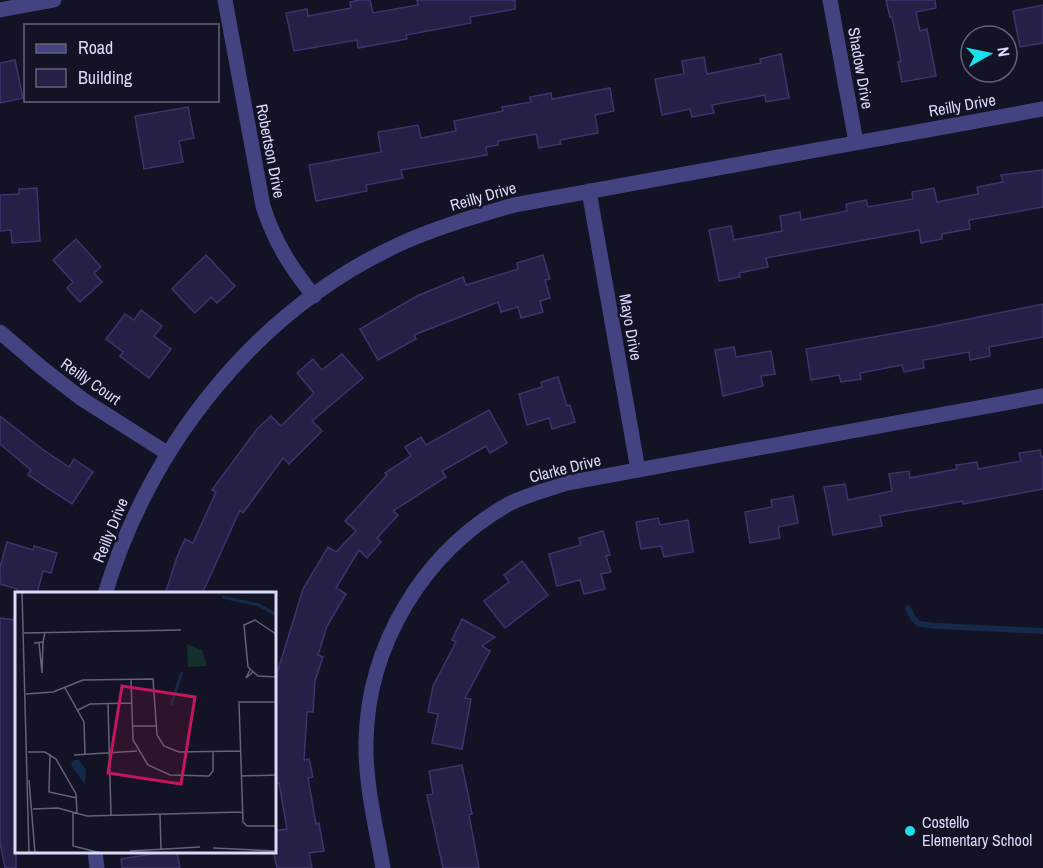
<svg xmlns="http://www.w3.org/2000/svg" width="1043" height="868" font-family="'Archivo Narrow',sans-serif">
<rect width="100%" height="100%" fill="#141225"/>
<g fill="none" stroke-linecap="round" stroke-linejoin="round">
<path stroke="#142a48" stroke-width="6" d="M 908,608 L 913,618 L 919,624 L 938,626 L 1043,631"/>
</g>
<g fill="#252045" stroke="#3c346e" stroke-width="1.5">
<path d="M 359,0 L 370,0 L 373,13 L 418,5 L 417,0 L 515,0 L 515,9 L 470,17 L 471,23 L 406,35 L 407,39 L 358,48 L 357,40 L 294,51 L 286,13 L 307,9 L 308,16 L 351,8 L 350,2 Z"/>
<path d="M 886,0 L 935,0 L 936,8 L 916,12 L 920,31 L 927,29 L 936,76 L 902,82 L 898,62 L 901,61 L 892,17 L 890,17 Z"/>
<path d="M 1043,5 L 1043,43 L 1020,47 L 1013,11 Z"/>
<path d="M 781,54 L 789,98 L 766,102 L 765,95 L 712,105 L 714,113 L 692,117 L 690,109 L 662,115 L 655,79 L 684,74 L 682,61 L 704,57 L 707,74 L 761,63 L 760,59 Z"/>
<path d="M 15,60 L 23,98 L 0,103 L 0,63 Z"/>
<path d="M 610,88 L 614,111 L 595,115 L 598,133 L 560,140 L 561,144 L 539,148 L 536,134 L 498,141 L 498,145 L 486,147 L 487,155 L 401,170 L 403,178 L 366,185 L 367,191 L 316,201 L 309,165 L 381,152 L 378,132 L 418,125 L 421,138 L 456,131 L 454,121 L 503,111 L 502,107 L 531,102 L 530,97 L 551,93 L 552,99 Z"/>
<path d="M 188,107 L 194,138 L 179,141 L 183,162 L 144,169 L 135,116 Z"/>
<path d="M 1043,170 L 1043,207 L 969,220 L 970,229 L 942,234 L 942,239 L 921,243 L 919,230 L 766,258 L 768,267 L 739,273 L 740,277 L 719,281 L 709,230 L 731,226 L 734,240 L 782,231 L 780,216 L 800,212 L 801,220 L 847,211 L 846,204 L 866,200 L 868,207 L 913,199 L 912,192 L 934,188 L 937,202 L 978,194 L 977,187 L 1003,182 L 1001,175 Z"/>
<path d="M 37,188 L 40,241 L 12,243 L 11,230 L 0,231 L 0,195 L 19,194 L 19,189 Z"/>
<path d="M 76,239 L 101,267 L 94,273 L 102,282 L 80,302 L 67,288 L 73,282 L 53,260 Z"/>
<path d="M 206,255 L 235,286 L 217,303 L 211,297 L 195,313 L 172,289 Z"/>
<path d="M 543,255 L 550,279 L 545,280 L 550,298 L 540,301 L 543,312 L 521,318 L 518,307 L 501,312 L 498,302 L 414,335 L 416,339 L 378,360 L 360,329 L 417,296 L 463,277 L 466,285 L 518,269 L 517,263 Z"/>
<path d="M 1043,304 L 1043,337 L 989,347 L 990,356 L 970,360 L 969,352 L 923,360 L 924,368 L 904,372 L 902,365 L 860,373 L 861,379 L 841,382 L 839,375 L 811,380 L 806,349 L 935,326 Z"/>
<path d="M 141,310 L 162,326 L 154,336 L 171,349 L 149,378 L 120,356 L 123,352 L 106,339 L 125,314 L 134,320 Z"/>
<path d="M 734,347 L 736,357 L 771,351 L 775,374 L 761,376 L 763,386 L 723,396 L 715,350 Z"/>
<path d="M 342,354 L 363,378 L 312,421 L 322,431 L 289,464 L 283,458 L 243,513 L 240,510 L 202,594 L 165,594 L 177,557 L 185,539 L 193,543 L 216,492 L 212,490 L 257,429 L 271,416 L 281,426 L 314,393 L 297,373 L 313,359 L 322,370 Z"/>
<path d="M 558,377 L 567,406 L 570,405 L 575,422 L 552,429 L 549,418 L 527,425 L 519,394 L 542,387 L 541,382 Z"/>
<path d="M 489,410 L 507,443 L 490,453 L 486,446 L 442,471 L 446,477 L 393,511 L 398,515 L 377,538 L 381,542 L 367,558 L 359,550 L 336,588 L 346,594 L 327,626 L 318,655 L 323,657 L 315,681 L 313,712 L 307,712 L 304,760 L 309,759 L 313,777 L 308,778 L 316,824 L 319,823 L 324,851 L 309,853 L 312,868 L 277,868 L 274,855 L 274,831 L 287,829 L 279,783 L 274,784 L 274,683 L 303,589 L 328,547 L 336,552 L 356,531 L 345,521 L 387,475 L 385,473 L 411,456 L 405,447 L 421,437 L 426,445 Z"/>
<path d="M 0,416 L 42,449 L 69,467 L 74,459 L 93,472 L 72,504 L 28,475 L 31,470 L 0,444 Z"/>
<path d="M 1040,450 L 1041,457 L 1043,456 L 1043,489 L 963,504 L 963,501 L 880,516 L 882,526 L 833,535 L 824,487 L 845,484 L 848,500 L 892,491 L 889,474 L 909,471 L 910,478 L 957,469 L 956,465 L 977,462 L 978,469 L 1021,461 L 1019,453 Z"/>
<path d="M 793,496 L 798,523 L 778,527 L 780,538 L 750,543 L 745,512 L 772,507 L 771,500 Z"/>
<path d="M 658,518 L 660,525 L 688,520 L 693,552 L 664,557 L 661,546 L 641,549 L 636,522 Z"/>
<path d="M 603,531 L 610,555 L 606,556 L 611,572 L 601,574 L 605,589 L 584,594 L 580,580 L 557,586 L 549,554 L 581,545 L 579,538 Z"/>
<path d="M 7,542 L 33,550 L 34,546 L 57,553 L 51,573 L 43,571 L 37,594 L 17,594 L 17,589 L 0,584 L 0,567 Z"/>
<path d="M 522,561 L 548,595 L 505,628 L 484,601 L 509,582 L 504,575 Z"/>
<path d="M 0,618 L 16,620 L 16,868 L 5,868 L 0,842 Z"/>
<path d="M 462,619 L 495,637 L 482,646 L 490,651 L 465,698 L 471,699 L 462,749 L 432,743 L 438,714 L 428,712 L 433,686 L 456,642 L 452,640 Z"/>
<path d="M 462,765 L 472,814 L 469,815 L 479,868 L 443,868 L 427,795 L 433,794 L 429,771 Z"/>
<path d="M 165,852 L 177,852 L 180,868 L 122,868 L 121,859 Z"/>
</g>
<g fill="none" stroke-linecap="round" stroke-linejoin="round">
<g stroke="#424380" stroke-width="15">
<path d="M 225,0 L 263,206 C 274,241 291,268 314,296"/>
<path d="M 830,0 L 856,142"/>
<path d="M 0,10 L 54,0"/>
<path d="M 589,191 L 638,470"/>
<path d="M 0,332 L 42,368 L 82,399 L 167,453"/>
<path d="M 105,594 C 151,443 257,309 402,243 C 438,227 476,216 514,205 L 1043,109"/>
<path d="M 95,852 L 97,868"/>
<path d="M 383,868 C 376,826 365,784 366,741 C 368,645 423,553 507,505 C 525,495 547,490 567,483 L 1043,396"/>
</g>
</g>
<circle fill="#19e0e8" stroke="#141225" stroke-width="2" cx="910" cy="831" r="6"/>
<g text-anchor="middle" stroke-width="5" stroke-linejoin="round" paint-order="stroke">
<g font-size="16" fill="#dcdafb" stroke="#141225">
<text transform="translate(861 68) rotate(80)" y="6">Shadow Drive</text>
<text transform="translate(962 105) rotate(-10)" y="6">Reilly Drive</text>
<text transform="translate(271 151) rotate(79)" y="6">Robertson Drive</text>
<text transform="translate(483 196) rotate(-16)" y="6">Reilly Drive</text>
<text transform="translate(631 327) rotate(80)" y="6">Mayo Drive</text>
<text transform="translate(91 381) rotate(35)" y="6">Reilly Court</text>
<text transform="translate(565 468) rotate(-14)" y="6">Clarke Drive</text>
<text transform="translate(110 530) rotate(-68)" y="6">Reilly Drive</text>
</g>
<g font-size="16" fill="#dcdafb" stroke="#141225" text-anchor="start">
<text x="922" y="828">Costello<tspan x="922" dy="18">Elementary School</tspan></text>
</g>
</g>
<g transform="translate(15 592)">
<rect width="261" height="261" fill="#141225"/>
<path d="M 172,52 L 187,58 L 192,74 L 173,75 Z" fill="#152f2c"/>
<path d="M 58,168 L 64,168 L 71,178 L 70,193 L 56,173 Z" fill="#142a48"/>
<path fill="none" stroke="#142a48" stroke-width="3" d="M 207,5 L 244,13 L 261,23M 156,113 L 167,80"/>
<path fill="none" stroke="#64627b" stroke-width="1.5" d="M 7,0 L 14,261M 9,41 L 166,38M 261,42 L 240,28 L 229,33 L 233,75 L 243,84 L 261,85M 24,50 L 27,81 L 28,50M 19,51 L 28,50 L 30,40M 235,78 L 231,86 L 238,80M 116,87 L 118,148 L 133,173 L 155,183 L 194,184 L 198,179 L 198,160M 50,96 L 69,130 L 70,163M 11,102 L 38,100 L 68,88 L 138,87 L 142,143 L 149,154 L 164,160 L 225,159M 261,110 L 224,110 L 228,230 L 232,234 L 261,234M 93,112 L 96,223M 63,118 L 75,112 L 117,111M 117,134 L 141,134M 13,160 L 30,160 L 41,167 L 61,202 L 62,222M 35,162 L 34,200 L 62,206M 59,163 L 122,159M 226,184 L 261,183M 14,188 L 20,261M 18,217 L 43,216 L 72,224 L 227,220M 58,220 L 58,254 L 86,261M 145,222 L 146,258M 198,256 L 261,259M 115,259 L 185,255"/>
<path fill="#c2185b" fill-opacity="0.15" stroke="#c2185b" stroke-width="3" d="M 107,94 L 180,105 L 166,192 L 93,181 Z"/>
<rect width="261" height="261" fill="none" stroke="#dcdafb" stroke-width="3"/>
</g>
<rect x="24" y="24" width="195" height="78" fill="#141225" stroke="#64627b" stroke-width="1.5"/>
<rect x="36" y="44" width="30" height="9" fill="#424380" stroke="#64627b" stroke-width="1.5"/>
<text x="78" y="54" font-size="18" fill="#dcdafb">Road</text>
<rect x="36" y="69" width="30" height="18" fill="#252045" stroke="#64627b" stroke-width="1.5"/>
<text x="78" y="84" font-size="18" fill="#dcdafb">Building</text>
<g transform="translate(989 54) rotate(81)"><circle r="28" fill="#141225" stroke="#64627b" stroke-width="1.5"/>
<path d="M0-4.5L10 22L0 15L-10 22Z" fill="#19e0e8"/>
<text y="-9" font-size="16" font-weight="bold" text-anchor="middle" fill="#dcdafb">N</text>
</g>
</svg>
